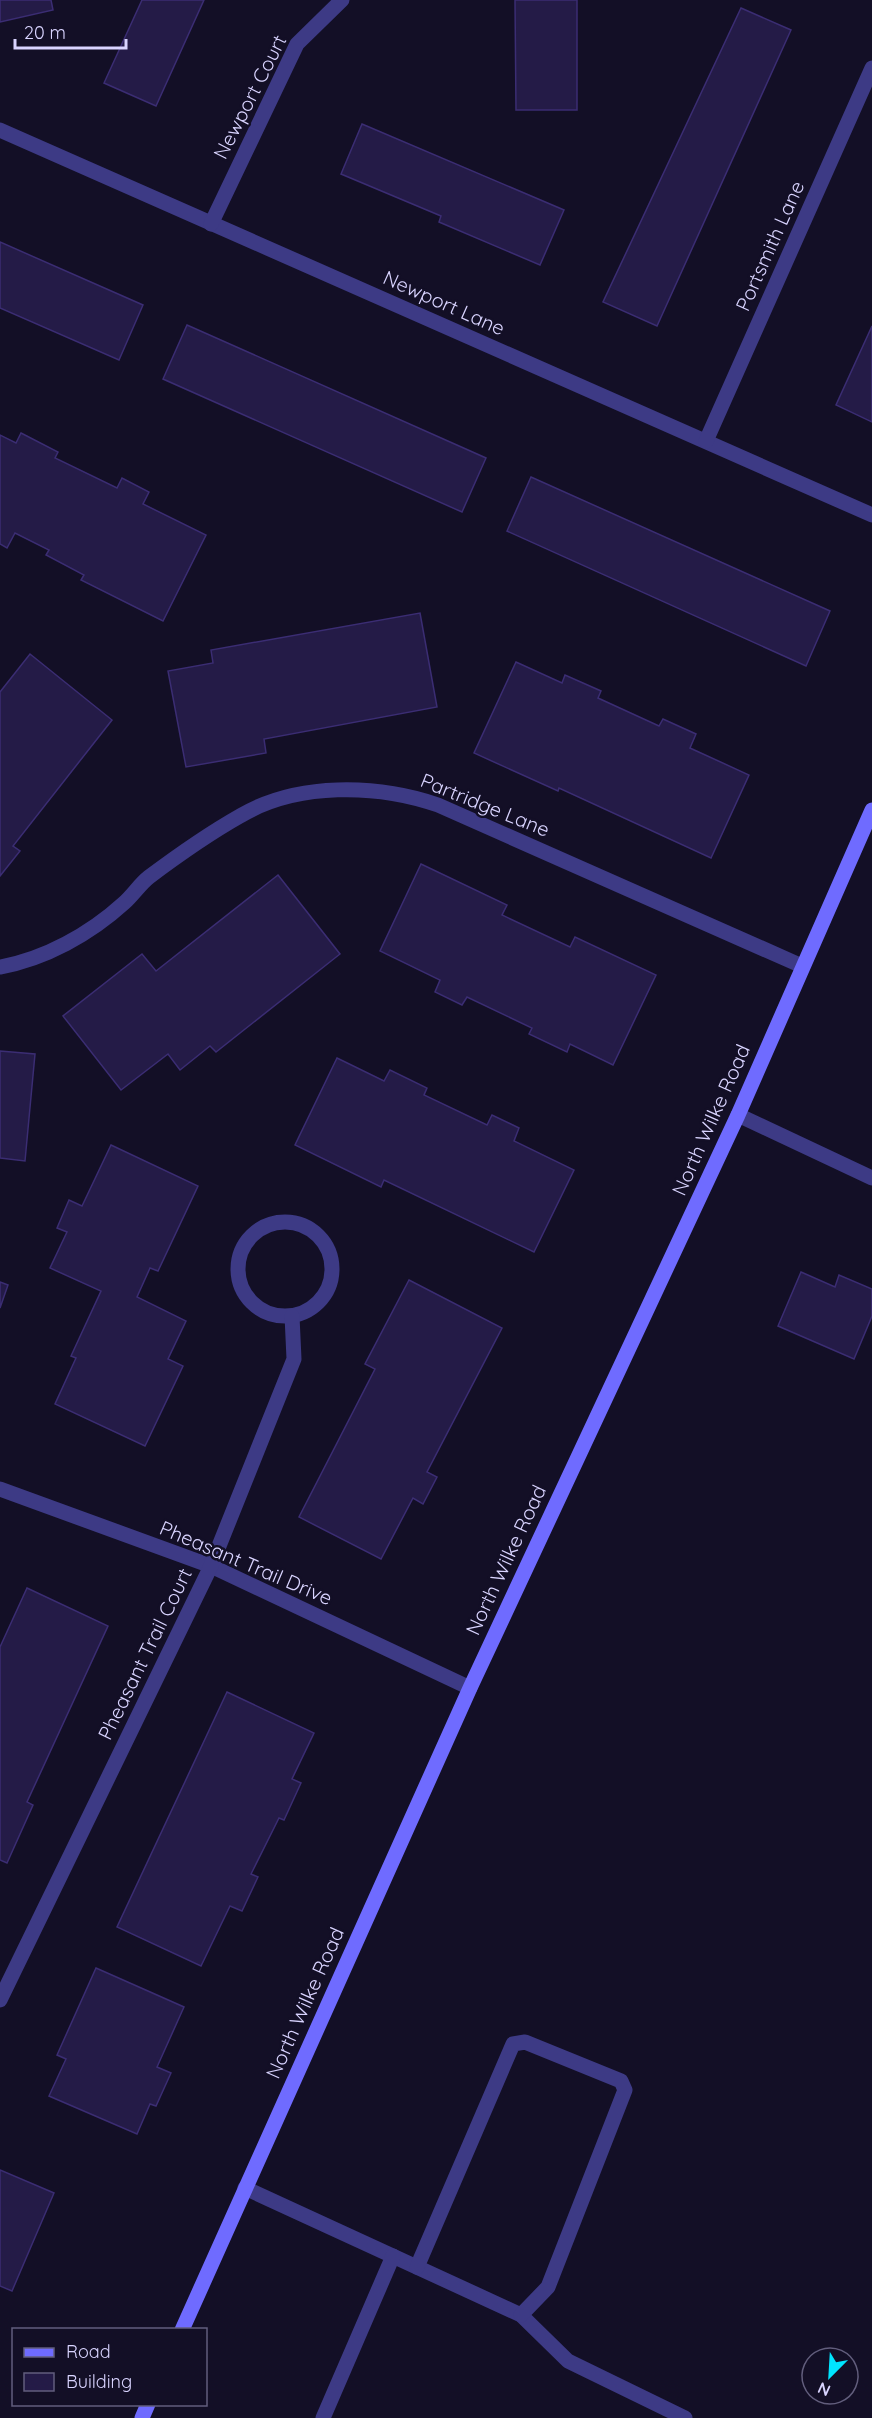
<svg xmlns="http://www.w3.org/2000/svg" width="872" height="2418" font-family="Quicksand,sans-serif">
<rect width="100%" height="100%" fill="#130f26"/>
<g fill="#241b47" stroke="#3b2d73" stroke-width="1.5">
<path d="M 0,0 L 51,0 L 53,10 L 0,22 Z"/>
<path d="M 142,0 L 204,0 L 156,106 L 104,83 Z"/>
<path d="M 515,0 L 577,0 L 577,110 L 516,110 Z"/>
<path d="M 741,8 L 791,30 L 657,326 L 603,302 Z"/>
<path d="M 362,124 L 564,210 L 540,265 L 439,222 L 441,216 L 341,174 Z"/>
<path d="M 0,242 L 143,305 L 119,360 L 0,308 Z"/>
<path d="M 187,325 L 486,458 L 462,512 L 163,379 Z"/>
<path d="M 872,326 L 872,422 L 836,405 Z"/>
<path d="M 21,433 L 58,452 L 55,458 L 117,488 L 122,478 L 149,492 L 143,504 L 206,535 L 163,621 L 81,580 L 84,575 L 46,555 L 49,550 L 15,533 L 7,548 L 0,544 L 0,435 L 16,443 Z"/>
<path d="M 531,477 L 830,611 L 806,666 L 507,531 Z"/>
<path d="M 420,613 L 437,707 L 264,739 L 266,753 L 186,767 L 168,671 L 213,663 L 211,650 Z"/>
<path d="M 30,654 L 112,720 L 13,846 L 20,851 L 0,876 L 0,692 Z"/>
<path d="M 516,662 L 562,683 L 565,675 L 601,691 L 598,698 L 659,726 L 663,719 L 696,734 L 690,748 L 749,775 L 711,858 L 559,788 L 558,791 L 474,753 Z"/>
<path d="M 421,864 L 507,905 L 502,915 L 570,947 L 575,937 L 656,975 L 613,1065 L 570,1044 L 567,1052 L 529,1034 L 532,1028 L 467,997 L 462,1005 L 435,992 L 440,980 L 380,951 Z"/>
<path d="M 278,875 L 340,954 L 216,1052 L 210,1046 L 180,1070 L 168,1054 L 121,1090 L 63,1016 L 142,954 L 156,971 Z"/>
<path d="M 0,1051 L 35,1054 L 25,1161 L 0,1158 Z"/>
<path d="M 337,1058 L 384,1081 L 390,1070 L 427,1088 L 424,1095 L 487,1125 L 492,1115 L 519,1128 L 514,1141 L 574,1170 L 534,1252 L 384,1180 L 381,1187 L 295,1145 Z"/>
<path d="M 111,1145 L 198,1186 L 158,1271 L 150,1268 L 137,1297 L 186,1321 L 168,1359 L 183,1366 L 145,1446 L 55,1404 L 76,1358 L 71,1356 L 101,1291 L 50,1268 L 67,1232 L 57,1228 L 69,1200 L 82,1206 Z"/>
<path d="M 801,1272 L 835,1287 L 839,1275 L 872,1289 L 872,1316 L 854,1359 L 778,1326 Z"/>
<path d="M 409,1280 L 502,1328 L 427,1472 L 437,1477 L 423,1504 L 413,1498 L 381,1559 L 299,1517 L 375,1369 L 365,1364 Z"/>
<path d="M 0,1282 L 8,1285 L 0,1308 Z"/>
<path d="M 27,1588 L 108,1626 L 27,1802 L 33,1805 L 7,1863 L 0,1860 L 0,1647 Z"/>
<path d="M 227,1692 L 314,1733 L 292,1779 L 301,1783 L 284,1820 L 279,1818 L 251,1874 L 258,1877 L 242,1911 L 230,1906 L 201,1966 L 117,1927 Z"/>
<path d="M 96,1968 L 184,2007 L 157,2067 L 171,2073 L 156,2106 L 150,2104 L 137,2134 L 49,2096 L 66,2059 L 57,2055 Z"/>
<path d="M 0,2170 L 54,2193 L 12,2291 L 0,2286 Z"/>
</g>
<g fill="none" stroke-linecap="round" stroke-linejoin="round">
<g stroke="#3d3a85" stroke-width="15">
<path d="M 245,2188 L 521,2315 L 568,2361 L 685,2418"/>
<path d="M 417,2267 L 513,2044 L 525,2042 L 621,2081 L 625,2090 L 548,2287 L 521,2315"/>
<path d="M 323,2418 L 393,2256"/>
</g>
<g stroke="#3d3a85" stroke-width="15">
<path d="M 0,130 L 872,515"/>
<path d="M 211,224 L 297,44 L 342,0"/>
<path d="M 706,441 L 872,68"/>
<path d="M 0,967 C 45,959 90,934 124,903 C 133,895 140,884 149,877 C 177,856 210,833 240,816 C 297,782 377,784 438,805 L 802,966"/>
<path d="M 738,1115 L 872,1178"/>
<circle cx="285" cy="1269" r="47"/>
<path d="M 0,1489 L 211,1566 L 470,1688"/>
<path d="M 0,2000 L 211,1566 L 294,1359 L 292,1316"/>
</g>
<g stroke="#6f6bff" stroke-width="15">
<path d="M 182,2330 L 470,1688 L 738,1115 L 872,810"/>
<path d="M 142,2418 L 148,2404"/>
</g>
</g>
<g text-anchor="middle" stroke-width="5" stroke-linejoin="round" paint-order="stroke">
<g font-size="20" fill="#d9d4ff" stroke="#130f26">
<text transform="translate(250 97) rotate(-63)" y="7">Newport Court</text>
<text transform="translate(770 246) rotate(-66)" y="7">Portsmith Lane</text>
<text transform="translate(444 303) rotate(24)" y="7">Newport Lane</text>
<text transform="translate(485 805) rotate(22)" y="7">Partridge Lane</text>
<text transform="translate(711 1120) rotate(-66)" y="7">North Wilke Road</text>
<text transform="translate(506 1560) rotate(-65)" y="7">North Wilke Road</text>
<text transform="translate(246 1563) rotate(23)" y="7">Pheasant Trail Drive</text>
<text transform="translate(145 1654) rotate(-64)" y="7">Pheasant Trail Court</text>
<text transform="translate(305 2003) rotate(-66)" y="7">North Wilke Road</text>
</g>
</g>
<rect x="12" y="2328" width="195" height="78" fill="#130f26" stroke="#625e7d" stroke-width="1.5"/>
<rect x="24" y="2348" width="30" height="9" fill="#6f6bff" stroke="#625e7d" stroke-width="1.5"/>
<text x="66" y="2358" font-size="18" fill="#d9d4ff">Road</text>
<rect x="24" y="2373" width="30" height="18" fill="#241b47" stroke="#625e7d" stroke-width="1.5"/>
<text x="66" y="2388" font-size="18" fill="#d9d4ff">Building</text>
<g transform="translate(830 2376) rotate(204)"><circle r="28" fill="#130f26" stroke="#625e7d" stroke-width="1.5"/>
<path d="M0-4.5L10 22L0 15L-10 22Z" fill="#00e5ff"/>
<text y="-9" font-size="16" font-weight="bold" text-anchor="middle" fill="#d9d4ff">N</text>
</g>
<path d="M15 39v9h111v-9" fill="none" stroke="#d9d4ff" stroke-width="3"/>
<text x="24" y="39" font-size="18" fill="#d9d4ff" stroke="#130f26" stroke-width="4.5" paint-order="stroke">20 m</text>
</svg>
